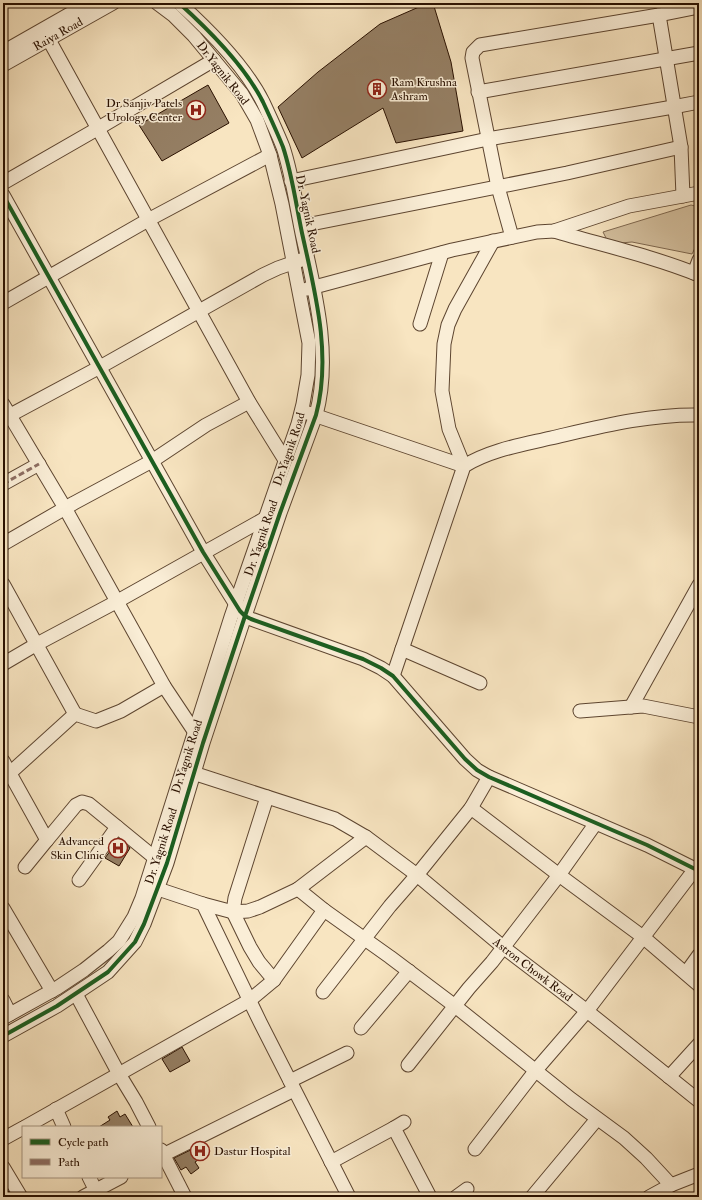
<svg xmlns="http://www.w3.org/2000/svg" width="702" height="1200" font-family="'IM FELL Double Pica',serif">
<rect width="100%" height="100%" fill="#f8e5c1"/>
<filter id="stains"><feTurbulence type="fractalNoise" baseFrequency=".005" numOctaves="4"/><feColorMatrix values="0 0 0 0 .2 0 0 0 0 .09 0 0 0 0 .02 0 0 0 .5 -.17"/></filter>
<radialGradient id="worn" r=".72"><stop offset=".6" stop-color="#630" stop-opacity="0"/><stop offset="1" stop-color="#630" stop-opacity=".3"/></radialGradient>
<path fill="#d5c1a0" stroke="#7f6850" d="M 691,205 L 699,207 L 699,240 L 692,254 L 632,242 L 609,244 L 603,232 Z"/>
<g fill="#957f64" stroke="#291000">
<path d="M 428,3 L 433,3 L 451,62 L 463,131 L 396,143 L 383,108 L 302,158 L 278,107 L 318,72 L 380,24 Z"/>
<path d="M 208,85 L 229,123 L 162,161 L 139,125 Z"/>
<path d="M 119,839 L 130,848 L 119,866 L 105,858 Z"/>
<path d="M 182,1047 L 190,1061 L 170,1072 L 162,1059 Z"/>
<path d="M 117,1111 L 120,1117 L 125,1114 L 133,1127 L 99,1127 L 110,1120 L 108,1117 Z"/>
<path d="M 203,1144 L 209,1153 L 195,1162 L 199,1168 L 191,1174 L 186,1167 L 181,1170 L 174,1158 Z"/>
<path d="M 6,1188 L 12,1197 L 3,1197 L 3,1189 Z"/>
</g>
<g fill="none" stroke-linecap="round" stroke-linejoin="round">
<g stroke="#5d4530" stroke-width="15">
<g id="minor">
<path d="M 659,15 L 681,147 L 683,196"/>
<path d="M 42,31 L 49,40 L 249,402 L 285,460"/>
<path d="M 3,52 L 89,3"/>
<path id="s1" d="M 3,65 L 113,3"/>
<path d="M 478,92 L 699,53"/>
<path d="M 291,181 L 488,139 L 673,107 L 699,102"/>
<path d="M 3,183 L 97,129 L 214,60"/>
<path d="M 3,195 L 203,552 L 240,611 L 245,616 L 251,619 L 363,659 L 381,668 L 393,676 L 465,759 L 477,770 L 489,777 L 647,845 L 699,871"/>
<path d="M 301,226 L 567,173 L 681,147"/>
<path d="M 554,231 C 602,245 652,256 699,275"/>
<path d="M 512,237 L 498,187 L 472,58 L 473,52 L 480,45 L 659,15 L 699,7"/>
<path d="M 694,273 L 699,260"/>
<path d="M 307,289 L 452,250 L 537,232 L 554,231 L 629,206 L 699,193"/>
<path d="M 3,303 L 148,220 L 270,155"/>
<path d="M 420,324 L 442,253"/>
<path d="M 3,404 L 65,508 L 164,686 L 198,737"/>
<path d="M 308,413 L 464,466"/>
<path d="M 3,419 L 100,367 L 263,275 L 278,268 L 301,260"/>
<path d="M 464,466 L 449,429 L 442,391 L 444,344 L 448,325 L 455,309 L 493,241"/>
<path d="M 3,484 L 39,464"/>
<path d="M 3,544 L 74,503 L 152,461 L 206,425 L 249,402"/>
<path d="M 3,584 L 75,714"/>
<path d="M 402,649 L 480,683"/>
<path d="M 3,664 L 37,644 L 116,602 L 264,519"/>
<path d="M 393,676 L 464,466 C 490,450 521,445 551,438 C 599,427 649,414 699,415"/>
<path d="M 631,707 L 699,585"/>
<path d="M 580,711 L 643,706 L 699,717"/>
<path d="M 3,761 L 47,840 L 76,805 L 82,802 L 89,804 L 155,858 L 162,861"/>
<path d="M 187,771 L 335,819 L 366,837 L 298,889 L 260,907 L 248,911 L 233,912 L 203,904"/>
<path d="M 3,777 L 10,773 L 75,714 L 96,721 L 121,711 L 164,686"/>
<path d="M 267,797 L 235,898 L 233,912 L 250,947 L 259,962 L 274,980"/>
<path d="M 471,808 L 559,875 L 643,937 L 699,985"/>
<path id="s2" d="M 366,837 L 417,875 L 503,947 L 587,1011 L 699,1101"/>
<path d="M 25,867 L 47,840"/>
<path d="M 79,880 L 117,827"/>
<path d="M 149,886 L 203,904 L 260,1022 L 349,1197"/>
<path d="M 298,889 L 324,910 L 390,957 L 455,1006 L 571,1099 L 624,1138 L 646,1158 L 671,1185"/>
<path d="M 3,908 L 52,991"/>
<path d="M 686,973 L 699,955"/>
<path d="M 323,992 L 390,906 L 417,875 L 471,808 L 489,777"/>
<path d="M 76,994 L 119,1074 L 136,1102 L 149,1127"/>
<path d="M 3,1000 L 10,1014"/>
<path id="s3" d="M 3,1018 L 57,988 L 84,970 L 108,951 L 119,941 L 134,917 L 142,898 L 231,617 L 298,424 L 303,404 L 308,375 L 309,343 L 282,204 L 270,155 L 257,120 L 242,94 L 194,36 L 173,15 L 157,3"/>
<path d="M 361,1028 L 409,971"/>
<path d="M 3,1036 L 57,1006 L 108,972 L 135,942 L 144,924 L 167,863 L 203,743 L 245,616 L 280,513 L 316,415 C 332,355 315,292 302,233 C 296,204 292,174 283,147 C 277,132 270,117 263,102 C 245,66 209,30 179,3"/>
<path d="M 408,1065 L 469,988 L 492,962 L 559,875 L 596,823"/>
<path d="M 669,1077 L 699,1044"/>
<path d="M 290,1081 L 347,1053"/>
<path d="M 56,1109 L 64,1127"/>
<path d="M 404,1122 L 394,1128 L 430,1197"/>
<path d="M 25,1127 L 250,1000 L 274,980 L 324,910"/>
<path d="M 3,1139 L 23,1128"/>
<path d="M 475,1149 L 536,1070 L 587,1011 L 695,869"/>
<path d="M 161,1150 L 185,1197"/>
<path d="M 161,1156 L 294,1090"/>
<path d="M 331,1162 L 394,1128"/>
<path d="M 3,1167 L 21,1197"/>
<path d="M 89,1177 L 99,1197"/>
<path d="M 83,1197 L 121,1177"/>
<path d="M 456,1197 L 467,1189"/>
<path d="M 532,1197 L 597,1119"/>
<path d="M 649,1197 L 671,1185 L 699,1174"/>
</g>
</g>
<use href="#minor" stroke="#faeed7" stroke-width="13"/>
<path stroke="#8d6e63" stroke-width="3" stroke-dasharray="6 3" stroke-linecap="butt" d="M 3,484 L 39,464"/>
<g stroke="#faeed7" stroke-width="6">
<g id="cycleway">
<path d="M 3,195 L 203,552 L 240,611 L 245,616 L 251,619 L 363,659 L 381,668 L 393,676 L 465,759 L 477,770 L 489,777 L 647,845 L 699,871"/>
<path d="M 3,1036 L 57,1006 L 108,972 L 135,942 L 144,924 L 167,863 L 203,743 L 245,616 L 280,513 L 316,415 C 332,355 315,292 302,233 C 296,204 292,174 283,147 C 277,132 270,117 263,102 C 245,66 209,30 179,3"/>
</g>
</g>
<use href="#cycleway" stroke="#1b5e20" stroke-width="4"/>
</g>
<defs>
<g id="building-ring" transform="scale(1)"><circle r="9.5" fill="#faeed7" stroke="#8f2418" stroke-width="1.5"/><path d="M-4-6H4V6H1V3H-1V6H-4ZM-2.5-4.3h1.7v1.8h-1.7ZM.8-4.3h1.7v1.8H.8ZM-2.5-1h1.7V.8h-1.7ZM.8-1h1.7V.8H.8Z" fill="#8f2418"/></g>
<g id="hospital-ring" transform="scale(1)"><circle r="9.5" fill="#faeed7" stroke="#8f2418" stroke-width="1.5"/><path d="M-5-5h3v3.5h4V-5h3V5h-3V1.5h-4V5h-3Z" fill="#8f2418"/></g>
</defs>
<g fill-rule="evenodd">
<use href="#building-ring" x="377" y="89"/>
<use href="#hospital-ring" x="196" y="110"/>
<use href="#hospital-ring" x="118" y="848"/>
<use href="#hospital-ring" x="200" y="1151"/>
</g>
<g text-anchor="middle" stroke-width="3" stroke-linejoin="round" paint-order="stroke">
<g font-size="12" fill="#291000" stroke="#faeed7">
<text dy="4" stroke="none"><textPath href="#s1" startOffset="63">Raiya Road</textPath></text>
<text transform="translate(223 73) rotate(52)" y="4">Dr.Yagnik Road</text>
<text transform="translate(308 214) rotate(78)" y="4">Dr. Yagnik Road</text>
<text dy="4" stroke="none"><textPath href="#s3" startOffset="661">Dr.Yagnik Road</textPath></text>
<text transform="translate(261 538) rotate(-71)" y="4">Dr. Yagnik Road</text>
<text dy="4" stroke="none"><textPath href="#s3" startOffset="337">Dr.Yagnik Road</textPath></text>
<text transform="translate(161 846) rotate(-72)" y="4">Dr. Yagnik Road</text>
<text dy="4" stroke="none"><textPath href="#s2" startOffset="213">Astron Chowk Road</textPath></text>
</g>
<g font-size="12" fill="#291000" stroke="#faeed7" text-anchor="start">
<text x="391" y="86">Ram Krushna<tspan x="391" dy="14">Ashram</tspan></text>
<text x="182" y="107" text-anchor="end">Dr Sanjiv Patels<tspan x="182" dy="14">Urology Center</tspan></text>
<text x="104" y="845" text-anchor="end">Advanced<tspan x="104" dy="14">Skin Clinic</tspan></text>
<text x="214" y="1155">Dastur Hospital</text>
</g>
</g>
<rect width="702" height="1200" fill="none" stroke="#f8e5c1" stroke-width="16"/>
<rect x="4" y="4" width="694" height="1192" fill="none" stroke="#291000" stroke-width="2"/>
<rect x="8" y="8" width="686" height="1184" fill="none" stroke="#291000"/>
<rect x="22" y="1126" width="140" height="52" fill="#faeed7" stroke="#a69581"/>
<rect x="30" y="1139" width="20" height="6" fill="#1b5e20" stroke="#a69581"/>
<text x="58" y="1146" font-size="12" fill="#291000">Cycle path</text>
<rect x="30" y="1159" width="20" height="6" fill="#8d6e63" stroke="#a69581"/>
<text x="58" y="1166" font-size="12" fill="#291000">Path</text>
<rect width="100%" height="100%" filter="url(#stains)"/>
<rect width="100%" height="100%" fill="url(#worn)"/>
</svg>
